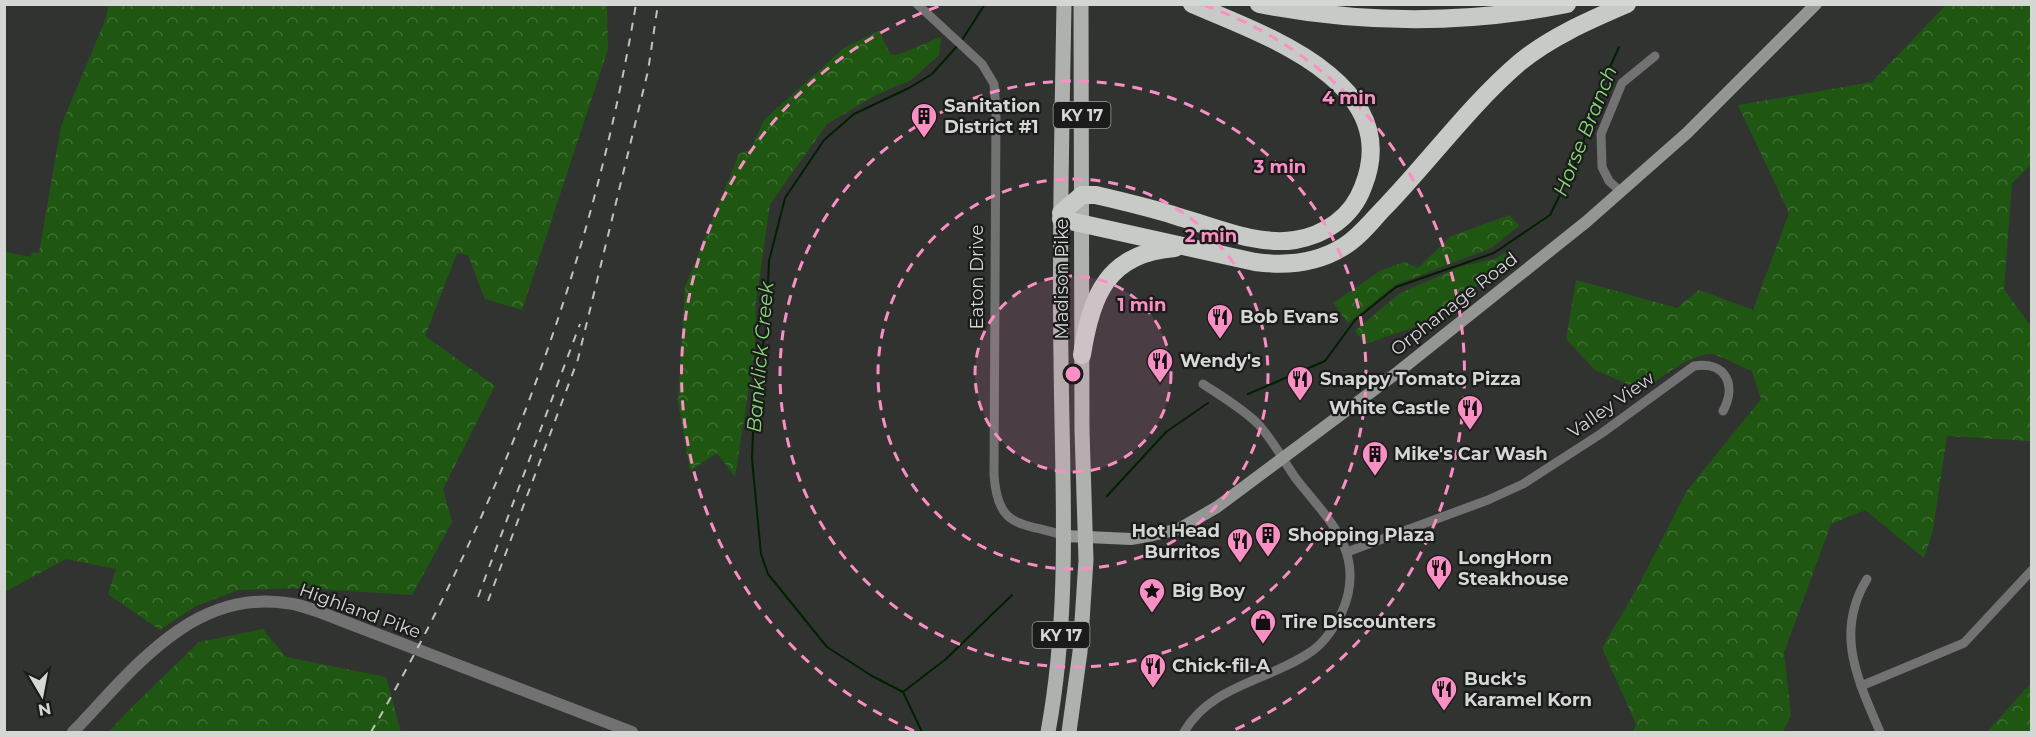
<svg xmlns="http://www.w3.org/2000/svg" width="2036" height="737" font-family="Montserrat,sans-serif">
<defs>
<pattern id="forest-crowns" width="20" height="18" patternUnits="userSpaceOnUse" patternTransform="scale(1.5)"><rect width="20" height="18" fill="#1f5712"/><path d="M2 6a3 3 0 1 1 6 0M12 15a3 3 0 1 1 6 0" fill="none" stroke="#3f6e34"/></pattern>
</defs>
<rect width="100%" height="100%" fill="#313331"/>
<g fill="url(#forest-crowns)">
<path d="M 1947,4 L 2031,5 L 2031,165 L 2012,183 L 2004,289 L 2031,327 L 2031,441 L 1947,436 L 1933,530 L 1924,558 L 1865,510 L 1831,524 L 1784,652 L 1791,715 L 1783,732 L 1633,732 L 1636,724 L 1602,648 L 1639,585 L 1686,492 L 1761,399 L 1752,371 C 1743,368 1719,355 1713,354 C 1690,353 1662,378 1642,390 L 1595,370 L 1566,339 L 1576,280 L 1677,308 L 1699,290 L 1753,310 L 1789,213 L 1738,105 L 1872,82 Z"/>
<path d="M 108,5 L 607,5 L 608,49 L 522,310 L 485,299 L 468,255 L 457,253 L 425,336 L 495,386 L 443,489 L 452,522 L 412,595 L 302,588 L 239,590 L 196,606 L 160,630 L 108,594 L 116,569 L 66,559 L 5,592 L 5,252 L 31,257 L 32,252 L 39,253 L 61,126 L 106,18 Z"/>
<path d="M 879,31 L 891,55 C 905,55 925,42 941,37 L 939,55 L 911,80 L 876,95 L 827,124 L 770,204 L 756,303 L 755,348 L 735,477 L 717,453 L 690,471 L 678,402 L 685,287 L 739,154 L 751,149 L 764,120 L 845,47 Z"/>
<path d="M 1510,215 L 1519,226 L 1491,248 L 1395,285 L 1348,323 L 1333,303 L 1380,271 L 1404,262 L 1418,268 L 1451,236 Z"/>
<path d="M 1504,253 L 1509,253 L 1512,257 L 1501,269 L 1423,324 L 1365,344 L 1355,331 L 1400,293 L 1460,267 L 1497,258 Z"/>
<path d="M 263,629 L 286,657 L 386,677 L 401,732 L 109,732 L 127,712 L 199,642 Z"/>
<path d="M 2031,683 L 2031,732 L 1987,732 Z"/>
</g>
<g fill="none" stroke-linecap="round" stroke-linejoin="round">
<g stroke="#012000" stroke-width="2">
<path d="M 962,40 L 985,4"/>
<path d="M 1248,394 L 1325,361 L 1355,320 L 1396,287 L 1494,253 L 1550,215 L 1580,154 L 1594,102 L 1619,47"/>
<path d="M 1107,496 L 1166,432 L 1208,403"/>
<path d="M 903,692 L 946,659 L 1012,595"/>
<path d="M 922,732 L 903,692 L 872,676 L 827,647 L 768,574 L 761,554 L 752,459 L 755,380 L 766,331 L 769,261 L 785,198 L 824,140 L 854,114 L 909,88 L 932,74 L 959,44"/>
</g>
<g stroke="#717271" stroke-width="9">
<path d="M 917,4 L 982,64 L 994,84 L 996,110 L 994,475 C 998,531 1022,521 1065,536"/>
<path d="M 1621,192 L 1609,181 L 1602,167 L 1601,134 L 1622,83 L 1655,56"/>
<path d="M 1347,552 L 1488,500 L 1523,484 L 1602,433 L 1694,366 C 1726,361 1737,385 1723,411"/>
<path d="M 1867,579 C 1834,633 1858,680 1880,732"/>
<path d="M 1861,686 L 1964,643 L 2032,570"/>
<path d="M 1184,732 C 1212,684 1270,681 1312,651 C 1325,642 1335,626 1342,612 C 1367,555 1330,521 1297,480 C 1284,462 1273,440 1258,424 C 1242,408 1221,396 1203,384"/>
</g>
<path stroke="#717271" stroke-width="12" d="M 73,732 C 131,672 191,589 286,603 C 305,605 324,614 343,621 L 632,732"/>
<path stroke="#949694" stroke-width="12" d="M 1065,536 L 1131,539 L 1153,535 L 1179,529 L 1217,507 L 1398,372 L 1586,222 L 1687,133 L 1816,4"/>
<g stroke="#afb1ae" stroke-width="15">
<path d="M 1048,732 C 1071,608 1062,483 1061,358 C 1059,240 1062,122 1064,4"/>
<path d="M 1069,732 L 1080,652 L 1086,560 L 1082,430 L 1081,4"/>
</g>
<g stroke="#c7cac6" stroke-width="18">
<path d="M 1259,4 C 1363,24 1463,25 1567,4"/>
<path d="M 1061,213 L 1082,195 L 1096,195 C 1124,202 1152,208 1179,217 C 1215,227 1257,246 1295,240 C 1325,235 1352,217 1363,187 C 1405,83 1265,35 1192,4"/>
<path d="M 1061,219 L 1255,262 C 1285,266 1317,263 1343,247 C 1360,237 1372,220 1386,206 C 1431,159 1470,105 1519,63 C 1550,37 1590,20 1627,4"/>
<path d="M 1082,355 C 1091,296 1107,253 1175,248"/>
</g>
<g stroke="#c0c2c0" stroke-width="2" stroke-dasharray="8 8" stroke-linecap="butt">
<path d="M 478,597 L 580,324"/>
<path d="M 488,601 L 578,359 L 648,71 L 658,4"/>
<path d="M 371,732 C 502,507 593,262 636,4"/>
</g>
</g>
<circle cx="1073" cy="374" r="98" fill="#fb8fc4" fill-opacity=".12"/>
<g fill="none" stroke="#fb8fc4" stroke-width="3" stroke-dasharray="10 8">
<circle cx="1073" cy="374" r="98"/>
<circle cx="1073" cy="374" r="195"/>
<circle cx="1073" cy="374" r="293"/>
<path d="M914 731A391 391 0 0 1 942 5M1204 5A391 391 0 0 1 1232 731"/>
</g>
<defs>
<g id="building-pin" transform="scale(1.35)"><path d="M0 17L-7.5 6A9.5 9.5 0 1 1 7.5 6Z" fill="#fb8fc4" stroke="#1a1b1a"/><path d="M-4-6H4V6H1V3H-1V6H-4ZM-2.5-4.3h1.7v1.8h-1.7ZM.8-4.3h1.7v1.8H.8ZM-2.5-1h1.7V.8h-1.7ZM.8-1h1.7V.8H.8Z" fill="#111"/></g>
<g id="restaurant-pin" transform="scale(1.35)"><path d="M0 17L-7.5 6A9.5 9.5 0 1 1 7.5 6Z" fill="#fb8fc4" stroke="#1a1b1a"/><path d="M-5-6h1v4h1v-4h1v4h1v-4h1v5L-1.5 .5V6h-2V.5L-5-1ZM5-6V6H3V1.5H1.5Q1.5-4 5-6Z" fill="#111"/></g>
<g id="sight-pin" transform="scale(1.35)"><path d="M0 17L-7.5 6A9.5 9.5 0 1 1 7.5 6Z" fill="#fb8fc4" stroke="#1a1b1a"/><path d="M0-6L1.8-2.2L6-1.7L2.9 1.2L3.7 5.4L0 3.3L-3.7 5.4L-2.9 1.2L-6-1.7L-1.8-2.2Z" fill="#111"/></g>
<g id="shop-pin" transform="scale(1.35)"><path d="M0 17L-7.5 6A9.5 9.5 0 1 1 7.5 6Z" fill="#fb8fc4" stroke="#1a1b1a"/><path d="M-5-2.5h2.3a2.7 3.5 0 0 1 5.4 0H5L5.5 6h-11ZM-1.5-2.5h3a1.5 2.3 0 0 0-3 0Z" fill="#111"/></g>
</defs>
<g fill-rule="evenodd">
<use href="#building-pin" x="924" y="116"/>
<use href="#restaurant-pin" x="1220" y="317"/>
<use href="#restaurant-pin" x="1160" y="361"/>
<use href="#restaurant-pin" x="1300" y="379"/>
<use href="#restaurant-pin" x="1470" y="408"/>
<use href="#building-pin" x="1375" y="454"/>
<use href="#building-pin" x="1268" y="535"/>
<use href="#restaurant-pin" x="1240" y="541"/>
<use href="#restaurant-pin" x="1439" y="568"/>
<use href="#sight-pin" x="1152" y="591"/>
<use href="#shop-pin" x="1263" y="622"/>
<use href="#restaurant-pin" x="1153" y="666"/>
<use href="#restaurant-pin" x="1444" y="689"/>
</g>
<g text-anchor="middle" stroke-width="4.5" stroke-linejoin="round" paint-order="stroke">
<g fill="#1a1b1a" stroke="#9d9f9d" stroke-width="1.5">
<rect x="1053.5" y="102" width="57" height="26" rx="4.5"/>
<rect x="1032.5" y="622" width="57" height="26" rx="4.5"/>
</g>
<g font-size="16" font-weight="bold" fill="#d5d7d5">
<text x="1082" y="121">KY 17</text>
<text x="1061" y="641">KY 17</text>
</g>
<g font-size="18" font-weight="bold" fill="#d5d7d5" stroke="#1a1b1a" text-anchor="start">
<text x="944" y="112">Sanitation<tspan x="944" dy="21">District #1</tspan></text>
<text x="1240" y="323">Bob Evans</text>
<text x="1180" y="367">Wendy's</text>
<text x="1320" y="385">Snappy Tomato Pizza</text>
<text x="1450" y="414" text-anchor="end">White Castle</text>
<text x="1394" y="460">Mike's Car Wash</text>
<text x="1220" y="537" text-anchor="end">Hot Head<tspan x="1220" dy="21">Burritos</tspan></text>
<text x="1288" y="541">Shopping Plaza</text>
<text x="1458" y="564">LongHorn<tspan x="1458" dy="21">Steakhouse</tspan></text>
<text x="1172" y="597">Big Boy</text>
<text x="1282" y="628">Tire Discounters</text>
<text x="1172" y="672">Chick-fil-A</text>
<text x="1464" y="685">Buck's<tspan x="1464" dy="21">Karamel Korn</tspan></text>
</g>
<g font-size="18" fill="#d5d7d5" stroke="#1a1b1a">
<text transform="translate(977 277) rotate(-90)" y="6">Eaton Drive</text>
<text transform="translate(1062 279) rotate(-90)" y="6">Madison Pike</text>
<text transform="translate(1454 304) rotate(-38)" y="6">Orphanage Road</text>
<text transform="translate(1611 405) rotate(-35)" y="6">Valley View</text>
<text transform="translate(360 611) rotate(20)" y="6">Highland Pike</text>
</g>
<g font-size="20" font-style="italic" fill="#88da78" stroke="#1a1b1a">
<text transform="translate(1585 131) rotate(-68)" y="7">Horse Branch</text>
<text transform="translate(760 357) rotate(-85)" y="7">Banklick Creek</text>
</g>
</g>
<circle cx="1073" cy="374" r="9" fill="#fb8fc4" stroke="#1a1b1a" stroke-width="3"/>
<g font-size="18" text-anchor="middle" font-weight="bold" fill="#fb8fc4" stroke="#1a1b1a" stroke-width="4.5" stroke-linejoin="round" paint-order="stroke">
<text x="1349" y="104">4 min</text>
<text x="1280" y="173">3 min</text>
<text x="1211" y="242">2 min</text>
<text x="1142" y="311">1 min</text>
</g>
<rect width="2036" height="737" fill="none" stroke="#d5d7d5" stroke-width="12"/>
<g transform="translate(42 695) rotate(170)" stroke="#1a1b1a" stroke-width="4.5" paint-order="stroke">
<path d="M0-4.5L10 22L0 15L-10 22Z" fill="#d5d7d5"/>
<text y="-9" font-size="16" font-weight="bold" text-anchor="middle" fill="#d5d7d5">N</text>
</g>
</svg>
